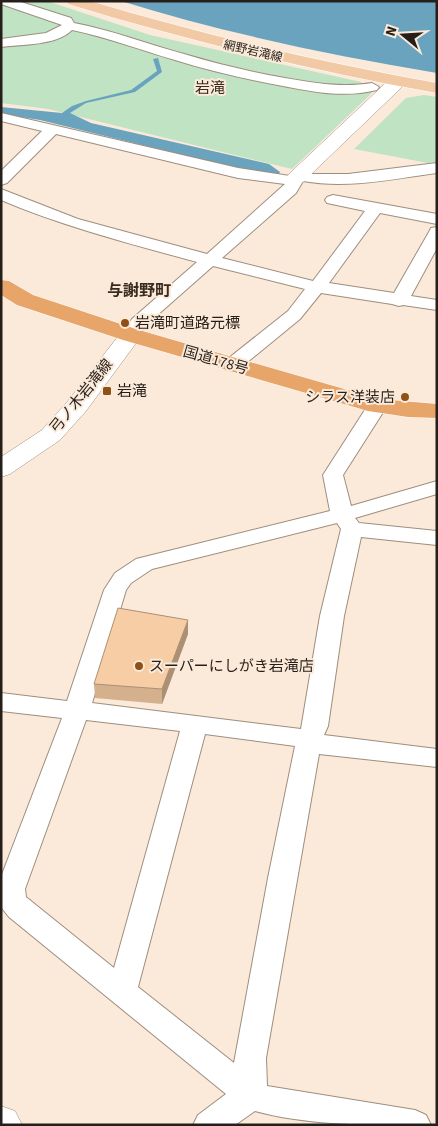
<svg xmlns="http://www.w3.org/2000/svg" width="438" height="1126" font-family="'Source Sans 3','Noto Sans JP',sans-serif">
<rect width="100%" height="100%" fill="#fbead9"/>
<g fill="#c0e3c3">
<path d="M 1,1 L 47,1 L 150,35 L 361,82 L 372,93 L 292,169 L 48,109 L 1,103 Z"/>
<path d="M 424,95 L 437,97 L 437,162 L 428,163 L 354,149 L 406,98 Z"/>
</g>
<g fill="#6aa3be">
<path d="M 121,1 L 437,1 L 437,73 C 330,55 224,33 121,1 Z"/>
<path d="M 158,58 L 162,72 L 135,92 L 86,103 L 70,113 L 91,123 L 269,164 L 280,172 L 278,176 L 244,170 L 40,120 L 1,114 L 1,107 L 62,113 L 72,106 L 86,101 L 131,90 L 157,71 L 153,59 Z"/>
</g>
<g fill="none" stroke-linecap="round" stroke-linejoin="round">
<g stroke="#9e8e7f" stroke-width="2">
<g id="street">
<path d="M 1,1 L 18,1 L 71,18 L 74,23 C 112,30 147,44 184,54 C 217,64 251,72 285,78 C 314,83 342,88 372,83 L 379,87 L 377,90 C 344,98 315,92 283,86 C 246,79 210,71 175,60 C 140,50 107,37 72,30 C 56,46 22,44 1,47 L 1,39 L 46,33 L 62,25 L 1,4 Z"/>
<path d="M 1,113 L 238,168 L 290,176 L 298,171 L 313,174 L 348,174 L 437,163 L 437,173 C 393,179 347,189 303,181 L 296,193 L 222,258 L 313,281 L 365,211 L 327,203 L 325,200 L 327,197 L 333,195 L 437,214 L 437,224 L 380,213 L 329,283 L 394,293 L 429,232 L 431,228 L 437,227 L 437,248 L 411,296 L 437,300 L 437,310 L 403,305 L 399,306 L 392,304 L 321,293 L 300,319 L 239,369 L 232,371 L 225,369 L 223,365 L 225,361 L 288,311 L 305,289 L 213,266 L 145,326 L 138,339 L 131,341 L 124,339 L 122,335 L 132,319 L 197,262 C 131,244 65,227 1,200 L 1,189 L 78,219 L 207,254 L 285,184 L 238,178 L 56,134 L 7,183 L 1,185 L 1,171 L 42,131 L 1,121 Z"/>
<path d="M 377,400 L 384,402 L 387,406 L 343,475 L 351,506 L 437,481 L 437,494 L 355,518 L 359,523 L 437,531 L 437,545 L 361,537 L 344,616 L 328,726 L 324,735 L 437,749 L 437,767 L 319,754 L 266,1058 L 267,1086 L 415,1110 L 426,1115 L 431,1125 C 373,1125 310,1126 255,1111 L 235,1125 L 193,1125 L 198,1115 L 226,1094 L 9,917 L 1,907 L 1,877 L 62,718 L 1,711 L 1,693 L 67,701 L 104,590 L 115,573 L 136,559 L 330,511 L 323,475 L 370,402 ZM 337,523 L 341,529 L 320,616 L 301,729 L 92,703 L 126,590 L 131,583 L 152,569 ZM 86,720 L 180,731 L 114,968 L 26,897 L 25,889 ZM 205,734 L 295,746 L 268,878 L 234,1063 L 138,987 Z"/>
</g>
</g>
<g stroke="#9e8e7f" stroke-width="1">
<g id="secondary">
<path d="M 397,77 L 403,78 L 406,82 L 403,86 L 303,182 L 296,184 L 289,182 L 286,178 L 289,174 L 391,78 Z"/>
<path d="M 131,328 L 139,330 L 142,335 L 86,411 L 60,440 L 10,474 L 1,477 L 1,457 L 42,430 L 68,401 L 123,330 Z"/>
<path d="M 1,1106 L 15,1111 L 22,1125 L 1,1125 Z"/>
</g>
</g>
<g stroke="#fff" stroke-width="1">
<path id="primary" d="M 66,1 L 90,1 C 204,35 320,62 437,83 L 437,93 C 312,71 189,41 68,4 Z"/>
</g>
<g stroke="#fff" stroke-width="1">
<path id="highway" d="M 1,280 L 9,281 L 33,295 L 139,330 L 379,399 L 437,404 L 437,418 L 408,417 L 368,411 L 123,340 L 17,305 L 1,295 Z"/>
</g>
<use href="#street" fill="#fff" fill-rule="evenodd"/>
<use href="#secondary" fill="#fff" fill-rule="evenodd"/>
<use href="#primary" fill="#f1c9a5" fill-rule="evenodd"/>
<use href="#highway" fill="#e7a569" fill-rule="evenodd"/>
</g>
<path fill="#d4b08d" d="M 188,620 L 188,634 L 162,704 L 95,698 L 94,684 Z"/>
<path fill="#ac9073" d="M 188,620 L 188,634 L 162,704 L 162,689 Z"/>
<path fill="#f6cda4" stroke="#ac9073" d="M 118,608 L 188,620 L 162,689 L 94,684 Z"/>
<g fill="#8f5117" stroke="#fbead9" stroke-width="2">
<circle cx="125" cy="323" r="5"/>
<rect x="102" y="386" width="10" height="10" rx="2.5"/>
<circle cx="405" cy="397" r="5"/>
<circle cx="139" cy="666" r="5"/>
</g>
<g text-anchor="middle" stroke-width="4" stroke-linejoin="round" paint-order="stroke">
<g font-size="12" fill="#261f19" stroke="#fbead9">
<text transform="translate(253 51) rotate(13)" y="4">網野岩滝線</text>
</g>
<g font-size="15" fill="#392c1f" stroke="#fbead9">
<text x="210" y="93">岩滝</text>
</g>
<g font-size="15" fill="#261f19" stroke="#fbead9" text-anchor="start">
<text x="135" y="328">岩滝町道路元標</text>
<text x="117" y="396">岩滝</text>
<text x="395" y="402" text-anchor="end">シラス洋装店</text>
<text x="149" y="671">スーパーにしがき岩滝店</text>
</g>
<g font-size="15" fill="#261f19" stroke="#fbead9">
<text transform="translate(216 360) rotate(16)" y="5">国道178号</text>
<text transform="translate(81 396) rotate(-51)" y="5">弓ノ木岩滝線</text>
</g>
<g font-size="16" font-weight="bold" fill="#392c1f" stroke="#fbead9">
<text x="139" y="296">与謝野町</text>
</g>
</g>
<rect width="438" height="1126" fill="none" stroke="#261f19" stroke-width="5"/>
<g transform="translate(403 35) rotate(288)" stroke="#fbead9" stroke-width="4" paint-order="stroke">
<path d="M0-4L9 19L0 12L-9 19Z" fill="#261f19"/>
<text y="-8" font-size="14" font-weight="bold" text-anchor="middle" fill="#261f19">N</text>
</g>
</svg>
